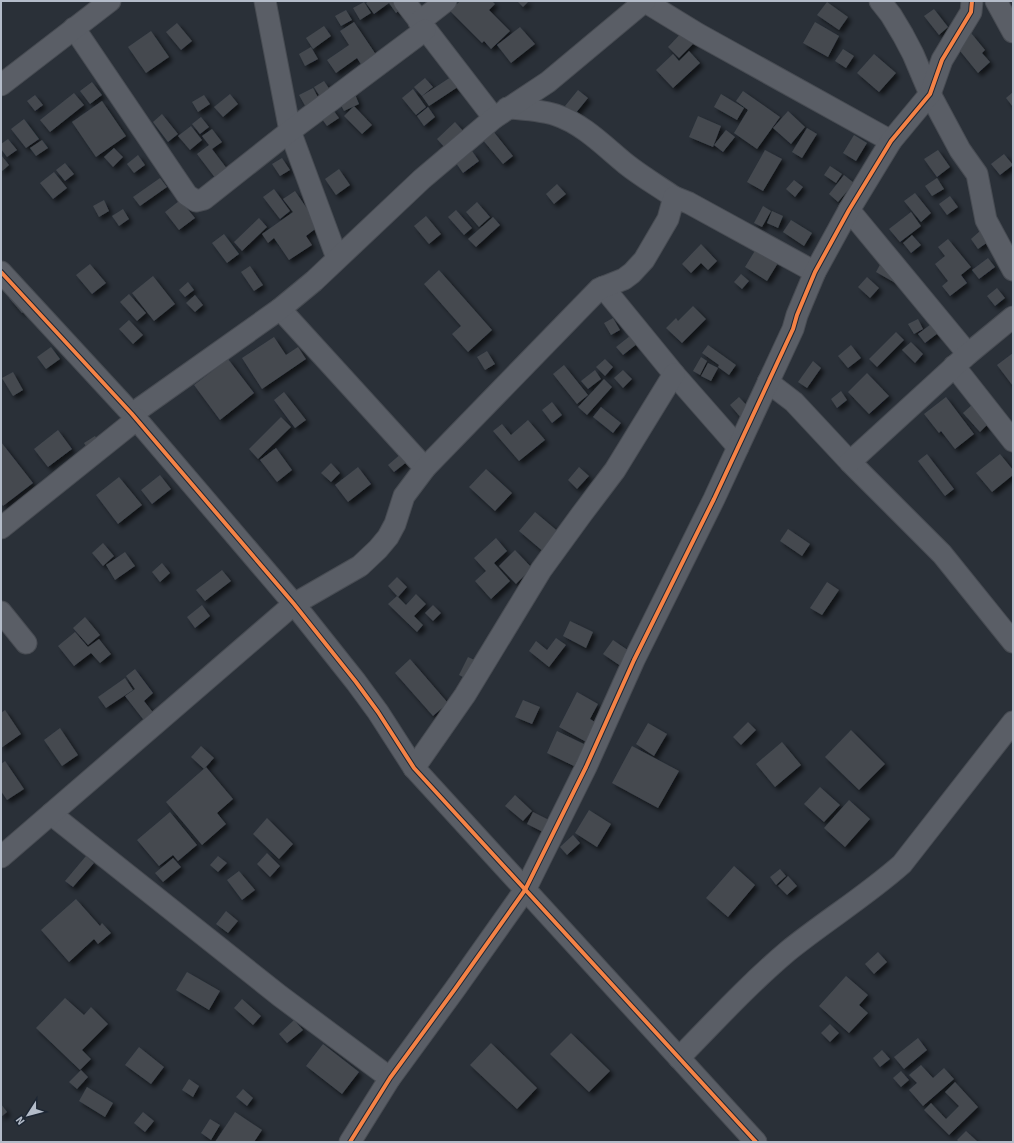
<svg xmlns="http://www.w3.org/2000/svg" width="1014" height="1143" font-family="'Source Sans 3',sans-serif">
<defs>
<filter id="shadow"><feDropShadow dx="3.5" dy="3.5" stdDeviation="2" flood-color="#0009"/></filter>
</defs>
<rect width="100%" height="100%" fill="#2a3038"/>
<g fill="#444950" filter="url(#shadow)">
<path d="M 369,1 L 406,1 L 408,4 L 396,13 L 389,3 L 374,14 L 366,3 Z"/>
<path d="M 460,1 L 492,1 L 495,4 L 489,10 L 510,31 L 491,49 L 484,41 L 482,43 L 450,11 Z"/>
<path d="M 517,1 L 529,1 L 523,7 Z"/>
<path d="M 364,2 L 371,13 L 360,20 L 353,8 Z"/>
<path d="M 827,2 L 848,17 L 839,30 L 817,15 Z"/>
<path d="M 934,9 L 948,27 L 939,35 L 924,16 Z"/>
<path d="M 346,10 L 352,20 L 341,26 L 335,16 Z"/>
<path d="M 354,22 L 381,62 L 366,72 L 357,58 L 336,73 L 327,60 L 349,45 L 340,31 Z"/>
<path d="M 815,22 L 839,36 L 828,57 L 803,43 Z"/>
<path d="M 177,23 L 192,41 L 181,50 L 166,32 Z"/>
<path d="M 324,26 L 331,36 L 313,49 L 306,38 Z"/>
<path d="M 520,27 L 535,44 L 511,63 L 497,45 Z"/>
<path d="M 687,27 L 698,39 L 679,58 L 668,47 Z"/>
<path d="M 151,31 L 169,57 L 146,73 L 128,47 Z"/>
<path d="M 971,33 L 985,50 L 982,53 L 990,62 L 978,73 L 956,46 Z"/>
<path d="M 311,47 L 318,59 L 305,66 L 299,54 Z"/>
<path d="M 843,49 L 854,56 L 846,68 L 835,61 Z"/>
<path d="M 689,51 L 700,63 L 673,88 L 656,70 L 673,54 L 679,61 Z"/>
<path d="M 874,54 L 896,73 L 879,92 L 857,73 Z"/>
<path d="M 460,71 L 467,81 L 429,106 L 422,96 Z"/>
<path d="M 425,78 L 433,87 L 422,96 L 414,87 Z"/>
<path d="M 324,81 L 332,93 L 322,100 L 314,87 Z"/>
<path d="M 92,82 L 102,95 L 90,104 L 80,91 Z"/>
<path d="M 313,88 L 321,103 L 308,111 L 299,95 Z"/>
<path d="M 413,89 L 426,107 L 416,115 L 402,98 Z"/>
<path d="M 578,90 L 588,98 L 575,114 L 565,106 Z"/>
<path d="M 743,91 L 780,117 L 757,149 L 734,133 L 748,110 L 736,101 Z"/>
<path d="M 354,92 L 359,104 L 344,111 L 338,99 Z"/>
<path d="M 1013,92 L 1013,107 L 1006,98 Z"/>
<path d="M 74,93 L 84,105 L 50,132 L 40,120 Z"/>
<path d="M 230,94 L 238,104 L 223,117 L 214,107 Z"/>
<path d="M 721,94 L 744,108 L 737,120 L 714,107 Z"/>
<path d="M 35,95 L 43,105 L 35,111 L 27,101 Z"/>
<path d="M 204,95 L 210,104 L 198,112 L 192,102 Z"/>
<path d="M 102,101 L 126,136 L 96,157 L 72,122 Z"/>
<path d="M 354,106 L 372,125 L 362,134 L 344,116 Z"/>
<path d="M 331,107 L 339,118 L 327,126 L 319,115 Z"/>
<path d="M 428,107 L 435,117 L 424,126 L 417,116 Z"/>
<path d="M 788,111 L 805,127 L 791,144 L 773,128 Z"/>
<path d="M 162,114 L 178,134 L 168,142 L 153,122 Z"/>
<path d="M 698,116 L 721,126 L 713,147 L 689,137 Z"/>
<path d="M 201,117 L 209,127 L 200,134 L 192,124 Z"/>
<path d="M 24,119 L 39,139 L 26,148 L 11,129 Z"/>
<path d="M 455,122 L 464,132 L 446,149 L 437,139 Z"/>
<path d="M 191,126 L 202,140 L 190,150 L 178,136 Z"/>
<path d="M 807,128 L 817,134 L 802,158 L 792,152 Z"/>
<path d="M 212,129 L 222,142 L 212,149 L 228,170 L 216,179 L 197,154 L 209,145 L 202,136 Z"/>
<path d="M 726,130 L 735,137 L 723,152 L 714,145 Z"/>
<path d="M 493,131 L 513,156 L 503,164 L 482,139 Z"/>
<path d="M 854,135 L 867,143 L 856,161 L 843,153 Z"/>
<path d="M 8,139 L 17,150 L 7,157 L 1,149 L 1,144 Z"/>
<path d="M 42,140 L 48,148 L 36,156 L 30,148 Z"/>
<path d="M 114,148 L 123,157 L 113,167 L 104,157 Z"/>
<path d="M 765,150 L 782,159 L 763,191 L 747,182 Z"/>
<path d="M 938,150 L 950,167 L 937,177 L 924,159 Z"/>
<path d="M 472,151 L 479,161 L 463,173 L 456,163 Z"/>
<path d="M 1004,154 L 1013,165 L 1000,175 L 991,164 Z"/>
<path d="M 1,155 L 9,165 L 1,172 Z"/>
<path d="M 138,155 L 145,165 L 134,173 L 127,164 Z"/>
<path d="M 282,158 L 290,170 L 280,176 L 272,164 Z"/>
<path d="M 65,163 L 74,174 L 65,181 L 56,170 Z"/>
<path d="M 830,166 L 842,174 L 836,183 L 824,175 Z"/>
<path d="M 339,169 L 350,185 L 336,195 L 325,179 Z"/>
<path d="M 54,172 L 67,188 L 53,199 L 40,183 Z"/>
<path d="M 844,175 L 854,183 L 838,202 L 829,194 Z"/>
<path d="M 160,178 L 167,187 L 140,206 L 133,197 Z"/>
<path d="M 937,178 L 944,189 L 932,196 L 925,186 Z"/>
<path d="M 794,180 L 803,187 L 795,197 L 786,189 Z"/>
<path d="M 557,184 L 566,194 L 554,204 L 546,194 Z"/>
<path d="M 187,186 L 185,206 L 195,218 L 179,230 L 165,212 L 179,201 L 175,196 Z"/>
<path d="M 274,189 L 290,211 L 280,219 L 263,197 Z"/>
<path d="M 295,191 L 319,226 L 306,236 L 312,245 L 289,260 L 274,238 L 268,243 L 262,234 L 293,212 L 283,199 Z"/>
<path d="M 915,193 L 931,213 L 921,222 L 904,201 Z"/>
<path d="M 950,196 L 958,207 L 947,215 L 939,204 Z"/>
<path d="M 104,200 L 109,211 L 99,217 L 93,206 Z"/>
<path d="M 477,202 L 490,217 L 479,227 L 466,212 Z"/>
<path d="M 763,206 L 771,211 L 762,227 L 754,223 Z"/>
<path d="M 123,209 L 129,219 L 119,226 L 112,216 Z"/>
<path d="M 456,210 L 472,228 L 464,235 L 448,217 Z"/>
<path d="M 772,211 L 783,216 L 778,228 L 767,223 Z"/>
<path d="M 911,212 L 921,226 L 900,242 L 889,229 Z"/>
<path d="M 426,216 L 441,234 L 429,244 L 414,226 Z"/>
<path d="M 493,217 L 500,225 L 476,247 L 468,239 Z"/>
<path d="M 259,218 L 267,227 L 242,251 L 234,242 Z"/>
<path d="M 791,220 L 812,233 L 804,246 L 783,232 Z"/>
<path d="M 980,231 L 988,242 L 978,249 L 971,239 Z"/>
<path d="M 224,234 L 239,254 L 227,263 L 212,243 Z"/>
<path d="M 912,235 L 921,245 L 911,253 L 903,243 Z"/>
<path d="M 948,239 L 971,267 L 961,275 L 967,283 L 950,296 L 942,286 L 948,281 L 935,264 L 945,256 L 938,247 Z"/>
<path d="M 701,244 L 717,261 L 708,270 L 701,263 L 691,273 L 682,264 Z"/>
<path d="M 756,249 L 778,263 L 767,281 L 745,267 Z"/>
<path d="M 988,258 L 995,267 L 979,279 L 972,270 Z"/>
<path d="M 882,261 L 897,284 L 876,272 Z"/>
<path d="M 90,264 L 106,283 L 92,294 L 76,275 Z"/>
<path d="M 250,266 L 263,285 L 254,291 L 241,272 Z"/>
<path d="M 439,270 L 492,330 L 468,352 L 452,334 L 461,326 L 424,284 Z"/>
<path d="M 741,274 L 749,281 L 742,289 L 734,282 Z"/>
<path d="M 153,276 L 175,304 L 154,321 L 132,293 Z"/>
<path d="M 867,277 L 879,288 L 870,298 L 858,287 Z"/>
<path d="M 188,282 L 194,290 L 185,297 L 179,290 Z"/>
<path d="M 997,288 L 1005,298 L 995,306 L 987,296 Z"/>
<path d="M 16,292 L 29,307 L 22,313 L 9,298 Z"/>
<path d="M 129,294 L 146,313 L 137,321 L 120,302 Z"/>
<path d="M 195,295 L 203,305 L 195,312 L 186,303 Z"/>
<path d="M 693,306 L 706,319 L 682,343 L 666,328 L 676,318 L 678,321 Z"/>
<path d="M 613,318 L 620,330 L 611,335 L 604,323 Z"/>
<path d="M 939,318 L 946,327 L 925,343 L 918,334 Z"/>
<path d="M 918,319 L 923,329 L 914,334 L 908,324 Z"/>
<path d="M 129,320 L 143,335 L 133,344 L 119,329 Z"/>
<path d="M 640,328 L 647,336 L 623,355 L 616,347 Z"/>
<path d="M 896,332 L 904,340 L 877,367 L 869,359 Z"/>
<path d="M 274,337 L 286,355 L 298,347 L 306,359 L 262,389 L 242,358 Z"/>
<path d="M 911,342 L 923,354 L 915,363 L 902,350 Z"/>
<path d="M 708,345 L 736,365 L 729,375 L 718,367 L 719,365 L 702,353 Z"/>
<path d="M 851,345 L 861,358 L 848,368 L 838,356 Z"/>
<path d="M 51,347 L 60,359 L 46,369 L 37,357 Z"/>
<path d="M 487,351 L 495,364 L 485,370 L 477,357 Z"/>
<path d="M 1013,353 L 1013,386 L 997,365 Z"/>
<path d="M 701,357 L 707,361 L 700,375 L 693,371 Z"/>
<path d="M 228,359 L 254,393 L 220,420 L 194,385 Z"/>
<path d="M 605,359 L 613,367 L 605,376 L 596,367 Z"/>
<path d="M 813,361 L 821,368 L 807,388 L 798,382 Z"/>
<path d="M 708,363 L 718,368 L 711,381 L 701,376 Z"/>
<path d="M 564,365 L 588,395 L 577,404 L 553,374 Z"/>
<path d="M 595,370 L 601,379 L 588,389 L 581,381 Z"/>
<path d="M 623,370 L 632,379 L 623,388 L 614,378 Z"/>
<path d="M 13,372 L 23,390 L 13,396 L 2,378 Z"/>
<path d="M 867,373 L 889,396 L 869,414 L 848,392 Z"/>
<path d="M 604,379 L 612,387 L 587,415 L 578,407 Z"/>
<path d="M 841,391 L 847,400 L 837,408 L 831,399 Z"/>
<path d="M 284,392 L 306,420 L 295,428 L 274,400 Z"/>
<path d="M 739,397 L 751,410 L 742,419 L 730,405 Z"/>
<path d="M 946,397 L 974,434 L 955,449 L 941,431 L 939,433 L 924,414 Z"/>
<path d="M 552,402 L 562,415 L 552,423 L 542,410 Z"/>
<path d="M 973,404 L 990,422 L 980,432 L 963,413 Z"/>
<path d="M 601,407 L 621,423 L 613,433 L 593,417 Z"/>
<path d="M 281,417 L 291,427 L 258,459 L 249,449 Z"/>
<path d="M 528,420 L 545,440 L 519,461 L 493,431 L 502,424 L 511,435 Z"/>
<path d="M 58,430 L 72,449 L 48,467 L 34,449 Z"/>
<path d="M 95,436 L 100,444 L 89,451 L 84,443 Z"/>
<path d="M 1,442 L 33,483 L 3,506 L 1,503 Z"/>
<path d="M 276,448 L 292,470 L 277,482 L 260,460 Z"/>
<path d="M 402,453 L 408,461 L 394,472 L 388,465 Z"/>
<path d="M 927,454 L 954,489 L 945,496 L 918,461 Z"/>
<path d="M 1000,454 L 1013,470 L 1013,475 L 992,492 L 976,473 Z"/>
<path d="M 331,463 L 340,473 L 331,482 L 321,473 Z"/>
<path d="M 358,467 L 371,484 L 348,502 L 335,485 Z"/>
<path d="M 579,467 L 589,476 L 577,489 L 568,480 Z"/>
<path d="M 486,469 L 512,493 L 495,511 L 469,487 Z"/>
<path d="M 160,475 L 171,489 L 152,504 L 141,490 Z"/>
<path d="M 119,477 L 142,505 L 118,524 L 96,495 Z"/>
<path d="M 535,512 L 561,534 L 545,553 L 519,531 Z"/>
<path d="M 788,529 L 810,544 L 802,556 L 780,541 Z"/>
<path d="M 496,538 L 507,551 L 494,563 L 510,581 L 491,599 L 475,581 L 486,571 L 474,558 Z"/>
<path d="M 103,543 L 114,556 L 103,566 L 92,553 Z"/>
<path d="M 515,550 L 532,568 L 516,584 L 499,566 Z"/>
<path d="M 125,552 L 135,566 L 115,580 L 106,565 Z"/>
<path d="M 162,563 L 170,573 L 160,582 L 152,572 Z"/>
<path d="M 222,570 L 231,581 L 205,601 L 196,590 Z"/>
<path d="M 397,577 L 407,587 L 398,597 L 388,586 Z"/>
<path d="M 827,582 L 839,590 L 822,615 L 810,608 Z"/>
<path d="M 416,594 L 426,604 L 414,616 L 423,625 L 417,632 L 388,604 L 397,596 L 406,605 Z"/>
<path d="M 202,605 L 210,616 L 195,628 L 187,617 Z"/>
<path d="M 433,605 L 441,613 L 433,621 L 425,613 Z"/>
<path d="M 85,617 L 100,635 L 88,645 L 73,628 Z"/>
<path d="M 570,621 L 593,632 L 586,648 L 563,636 Z"/>
<path d="M 75,632 L 88,647 L 99,639 L 111,654 L 100,663 L 91,653 L 74,666 L 58,646 Z"/>
<path d="M 556,638 L 566,645 L 549,667 L 529,651 L 536,641 L 547,650 Z"/>
<path d="M 613,640 L 635,655 L 625,669 L 603,654 Z"/>
<path d="M 468,657 L 481,663 L 471,681 L 459,675 Z"/>
<path d="M 410,659 L 448,703 L 433,716 L 395,673 Z"/>
<path d="M 135,669 L 153,693 L 144,701 L 156,716 L 146,723 L 125,696 L 135,689 L 126,676 Z"/>
<path d="M 125,678 L 133,690 L 106,708 L 98,697 Z"/>
<path d="M 577,692 L 598,704 L 590,719 L 600,725 L 590,744 L 559,727 Z"/>
<path d="M 523,700 L 540,707 L 532,724 L 515,717 Z"/>
<path d="M 5,710 L 21,734 L 1,748 L 1,713 Z"/>
<path d="M 748,722 L 756,730 L 741,745 L 733,737 Z"/>
<path d="M 648,723 L 667,734 L 654,756 L 636,744 Z"/>
<path d="M 60,728 L 78,755 L 62,766 L 44,740 Z"/>
<path d="M 851,730 L 885,764 L 859,790 L 825,757 Z"/>
<path d="M 557,731 L 590,747 L 580,769 L 547,753 Z"/>
<path d="M 782,742 L 801,765 L 775,787 L 756,764 Z"/>
<path d="M 201,746 L 214,758 L 204,769 L 191,757 Z"/>
<path d="M 632,746 L 679,771 L 658,808 L 612,783 Z"/>
<path d="M 5,761 L 24,789 L 7,800 L 1,791 L 1,764 Z"/>
<path d="M 206,767 L 233,799 L 217,813 L 226,824 L 202,845 L 166,802 Z"/>
<path d="M 820,787 L 840,805 L 824,822 L 804,804 Z"/>
<path d="M 515,795 L 532,811 L 523,821 L 505,806 Z"/>
<path d="M 849,800 L 870,819 L 845,847 L 824,828 Z"/>
<path d="M 589,810 L 611,824 L 597,847 L 575,833 Z"/>
<path d="M 170,812 L 197,845 L 178,861 L 173,855 L 159,866 L 137,840 Z"/>
<path d="M 533,812 L 555,823 L 549,835 L 527,824 Z"/>
<path d="M 267,818 L 293,844 L 279,859 L 253,834 Z"/>
<path d="M 573,835 L 580,843 L 567,855 L 560,847 Z"/>
<path d="M 267,853 L 280,866 L 270,877 L 257,864 Z"/>
<path d="M 86,856 L 94,863 L 73,887 L 65,881 Z"/>
<path d="M 218,856 L 227,863 L 218,872 L 210,865 Z"/>
<path d="M 173,858 L 181,867 L 163,882 L 155,873 Z"/>
<path d="M 734,866 L 755,885 L 728,917 L 706,898 Z"/>
<path d="M 780,869 L 786,876 L 776,885 L 770,877 Z"/>
<path d="M 239,871 L 255,890 L 242,900 L 227,880 Z"/>
<path d="M 788,876 L 797,886 L 787,895 L 778,886 Z"/>
<path d="M 76,899 L 100,926 L 102,923 L 111,933 L 98,944 L 94,939 L 69,962 L 41,930 Z"/>
<path d="M 226,911 L 238,921 L 228,933 L 216,924 Z"/>
<path d="M 878,952 L 887,962 L 874,974 L 865,964 Z"/>
<path d="M 187,972 L 220,991 L 209,1010 L 176,990 Z"/>
<path d="M 846,976 L 868,995 L 859,1005 L 868,1013 L 849,1033 L 819,1006 Z"/>
<path d="M 65,998 L 84,1015 L 91,1007 L 108,1024 L 82,1050 L 91,1059 L 80,1070 L 36,1028 Z"/>
<path d="M 242,999 L 261,1016 L 253,1025 L 234,1008 Z"/>
<path d="M 294,1020 L 303,1030 L 287,1043 L 279,1034 Z"/>
<path d="M 830,1024 L 839,1033 L 830,1042 L 821,1033 Z"/>
<path d="M 571,1033 L 610,1071 L 589,1092 L 550,1054 Z"/>
<path d="M 918,1038 L 927,1050 L 904,1069 L 894,1057 Z"/>
<path d="M 491,1043 L 537,1088 L 517,1109 L 470,1065 Z"/>
<path d="M 323,1044 L 359,1072 L 342,1094 L 306,1066 Z"/>
<path d="M 139,1047 L 164,1067 L 151,1084 L 125,1065 Z"/>
<path d="M 882,1050 L 890,1059 L 880,1067 L 873,1058 Z"/>
<path d="M 921,1065 L 933,1078 L 944,1068 L 954,1079 L 923,1106 L 909,1090 L 917,1083 L 909,1075 Z"/>
<path d="M 81,1070 L 88,1077 L 77,1089 L 69,1082 Z"/>
<path d="M 901,1071 L 909,1080 L 901,1087 L 893,1078 Z"/>
<path d="M 189,1079 L 199,1086 L 193,1097 L 182,1090 Z"/>
<path d="M 955,1082 L 978,1107 L 949,1135 L 924,1110 L 931,1103 L 946,1119 L 959,1106 L 945,1092 Z"/>
<path d="M 87,1087 L 113,1103 L 105,1117 L 79,1101 Z"/>
<path d="M 243,1089 L 253,1098 L 247,1106 L 236,1097 Z"/>
<path d="M 1,1104 L 7,1112 L 1,1117 Z"/>
<path d="M 143,1112 L 154,1121 L 145,1132 L 134,1123 Z"/>
<path d="M 235,1112 L 262,1130 L 254,1142 L 215,1142 Z"/>
<path d="M 210,1119 L 220,1125 L 211,1140 L 201,1133 Z"/>
<path d="M 966,1131 L 978,1142 L 959,1142 L 957,1140 Z"/>
</g>
<g fill="none" stroke-linecap="round" stroke-linejoin="round">
<g stroke="#484c53" stroke-width="23">
<g id="street">
<path d="M 265,1 L 290,131 L 337,258"/>
<path d="M 404,1 L 494,118"/>
<path d="M 644,1 L 698,34 L 891,141"/>
<path d="M 880,1 L 891,15 L 903,35 L 913,54 L 930,94 L 960,150 L 977,174 L 986,220 L 1013,270"/>
<path d="M 996,1 L 1013,32"/>
<path d="M 419,22 L 446,1"/>
<path d="M 74,28 L 187,195 L 196,201 L 204,199 L 290,131 L 425,30"/>
<path d="M 1,85 L 110,1"/>
<path d="M 507,108 C 523,109 540,110 556,115 C 583,124 604,146 626,164 C 641,176 658,186 674,197"/>
<path d="M 849,210 L 968,354"/>
<path d="M 1,272 L 132,414 L 294,604 L 356,682 L 378,712 L 414,768 L 756,1142"/>
<path d="M 603,287 L 674,374 L 738,447"/>
<path d="M 280,309 L 425,468"/>
<path d="M 954,366 L 1013,441"/>
<path d="M 768,382 L 794,402 L 850,462 L 942,554 L 1013,642"/>
<path d="M 132,414 L 280,309 L 314,281 L 422,179 L 494,118 L 548,82 L 645,1"/>
<path d="M 850,462 L 968,354 L 1013,317"/>
<path d="M 1,528 L 137,419"/>
<path d="M 1,612 L 26,643"/>
<path d="M 414,768 L 465,695 L 541,570 L 581,515 L 615,470 L 674,374"/>
<path d="M 51,814 L 280,996 L 390,1078"/>
<path d="M 1,857 L 294,604 L 360,566 L 378,549 L 388,537 L 395,524 L 404,496 L 425,468 L 599,289 L 624,279 L 632,273 L 644,260 L 668,219 L 674,197 L 689,203 L 815,272"/>
<path d="M 679,1058 C 715,1021 749,984 788,951 C 825,921 866,896 902,864 L 1013,722"/>
<path d="M 350,1142 L 390,1078 L 455,989 L 525,890 L 586,767 L 634,660 L 714,499 L 793,329 L 797,315 L 815,272 L 849,210 L 891,141 L 930,94 L 942,60 L 971,12 L 972,1"/>
</g>
</g>
<use href="#street" stroke="#5a5e66" stroke-width="21"/>
<g stroke="#1d2633" stroke-width="6">
<g id="cycleway">
<path d="M 1,272 L 132,414 L 294,604 L 356,682 L 378,712 L 414,768 L 756,1142"/>
<path d="M 350,1142 L 390,1078 L 455,989 L 525,890 L 586,767 L 634,660 L 714,499 L 793,329 L 797,315 L 815,272 L 849,210 L 891,141 L 930,94 L 942,60 L 971,12 L 972,1"/>
</g>
</g>
<use href="#cycleway" stroke="#f48246" stroke-width="4"/>
</g>
<rect width="1014" height="1143" fill="none" stroke="#b4bcc9" stroke-width="4"/>
<g transform="translate(28 1115) rotate(234)" stroke="#1d2633" stroke-width="3" paint-order="stroke">
<path d="M0-3L7 15L0 10L-7 15Z" fill="#b4bcc9"/>
<text y="-6" font-size="11" font-weight="bold" text-anchor="middle" fill="#b4bcc9">N</text>
</g>
</svg>
